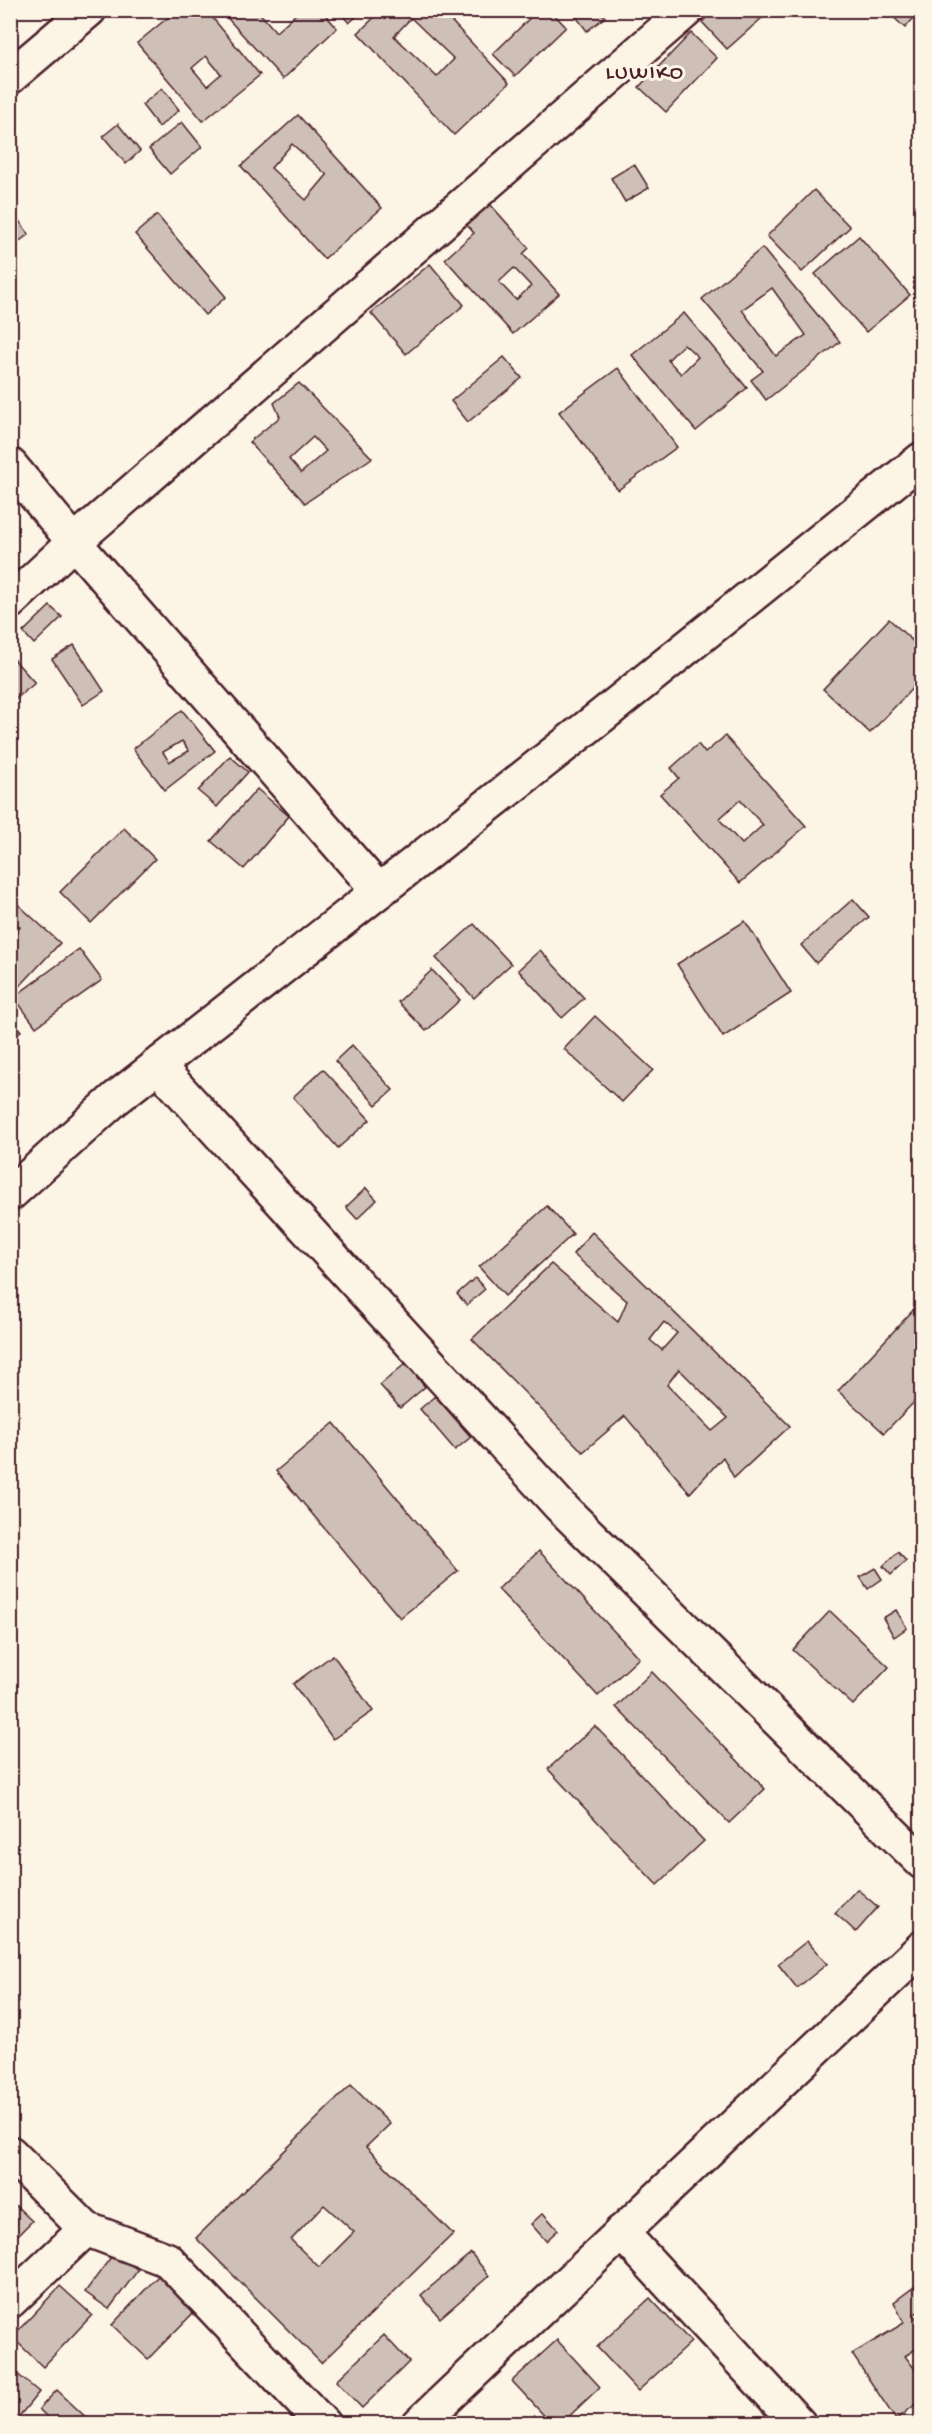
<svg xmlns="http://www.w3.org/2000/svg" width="932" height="2434" font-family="'Gochi Hand',sans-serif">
<rect width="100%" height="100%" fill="#fcf5e5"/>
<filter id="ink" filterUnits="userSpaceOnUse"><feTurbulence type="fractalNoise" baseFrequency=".0167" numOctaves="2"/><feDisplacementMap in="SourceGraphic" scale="12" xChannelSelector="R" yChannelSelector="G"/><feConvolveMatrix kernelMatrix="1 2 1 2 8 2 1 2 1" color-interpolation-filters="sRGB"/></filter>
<g filter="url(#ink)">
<g fill="#cfc0b7" stroke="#4a1f2b" stroke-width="1.5" fill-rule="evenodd">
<path d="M 177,10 L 206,10 L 260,75 L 203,121 L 137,43 ZM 206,56 L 221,74 L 207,86 L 192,68 Z"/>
<path d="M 220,10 L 257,10 L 276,32 L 297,13 L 294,10 L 321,10 L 337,28 L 283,79 Z"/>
<path d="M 338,10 L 364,10 L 349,23 Z"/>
<path d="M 382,10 L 441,10 L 509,83 L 454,135 L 358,33 ZM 411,18 L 454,59 L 437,77 L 394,36 Z"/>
<path d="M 538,10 L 550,10 L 566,27 L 515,76 L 493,54 Z"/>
<path d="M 571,10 L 600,10 L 605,17 L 587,31 Z"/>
<path d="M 714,10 L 771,10 L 727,49 L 702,22 Z"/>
<path d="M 886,10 L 921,10 L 905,28 Z"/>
<path d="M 691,33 L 717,58 L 666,112 L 639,87 Z"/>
<path d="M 162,88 L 179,110 L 159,127 L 142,105 Z"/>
<path d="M 298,115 L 382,208 L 324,259 L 241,166 ZM 292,144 L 327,175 L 306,200 L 271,168 Z"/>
<path d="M 182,122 L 202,147 L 170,174 L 149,149 Z"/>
<path d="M 118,124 L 140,151 L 126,164 L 103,136 Z"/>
<path d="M 634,164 L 649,188 L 625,202 L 611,178 Z"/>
<path d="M 814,190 L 850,227 L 802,272 L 767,236 Z"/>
<path d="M 489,203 L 529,248 L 523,254 L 559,294 L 513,334 L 445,259 L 474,233 L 466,224 ZM 514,268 L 531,286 L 516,300 L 499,282 Z"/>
<path d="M 10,209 L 29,234 L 10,248 Z"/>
<path d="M 157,215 L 226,297 L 205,315 L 135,234 Z"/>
<path d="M 859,236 L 910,295 L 866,332 L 815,274 Z"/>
<path d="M 762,248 L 840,342 L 766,400 L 751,380 L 763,371 L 702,299 ZM 772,288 L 806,335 L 776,356 L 742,310 Z"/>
<path d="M 430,264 L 464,305 L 406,354 L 371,313 Z"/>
<path d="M 684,313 L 747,388 L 696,431 L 632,355 ZM 684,344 L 698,357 L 681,374 L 668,360 Z"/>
<path d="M 504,357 L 522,378 L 468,422 L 451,401 Z"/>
<path d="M 618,368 L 677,447 L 618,490 L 559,412 Z"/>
<path d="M 299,383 L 372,458 L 305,503 L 249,442 L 280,417 L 274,403 ZM 313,437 L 326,451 L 301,473 L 289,459 Z"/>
<path d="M 50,606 L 62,617 L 34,644 L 23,632 Z"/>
<path d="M 889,619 L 922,650 L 922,678 L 870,733 L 823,689 Z"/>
<path d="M 74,645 L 104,691 L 83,705 L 52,659 Z"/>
<path d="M 10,655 L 35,683 L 10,704 Z"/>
<path d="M 182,710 L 215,751 L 165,790 L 133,749 ZM 182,741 L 189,751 L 169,762 L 163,752 Z"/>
<path d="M 725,736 L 806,826 L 740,883 L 660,794 L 679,778 L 671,768 L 698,744 L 705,753 ZM 740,800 L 763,825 L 742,844 L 719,819 Z"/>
<path d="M 230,756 L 248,772 L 217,807 L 198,791 Z"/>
<path d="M 257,789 L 289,816 L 244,869 L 211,841 Z"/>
<path d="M 124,828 L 155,859 L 91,923 L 60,892 Z"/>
<path d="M 10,897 L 60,943 L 20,986 L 10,978 L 10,944 L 20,927 L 10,921 Z"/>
<path d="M 853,899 L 869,917 L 816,963 L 801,945 Z"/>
<path d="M 745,921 L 791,993 L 723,1037 L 677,964 Z"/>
<path d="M 474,924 L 511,964 L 474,998 L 436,958 Z"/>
<path d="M 79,949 L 102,980 L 36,1027 L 14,997 Z"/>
<path d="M 540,950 L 584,998 L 562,1018 L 518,970 Z"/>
<path d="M 432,970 L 460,1000 L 426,1031 L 398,1002 Z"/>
<path d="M 595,1016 L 653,1070 L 622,1102 L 564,1049 Z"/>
<path d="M 10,1018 L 21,1031 L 10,1040 Z"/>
<path d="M 352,1045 L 393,1090 L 376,1105 L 335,1061 Z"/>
<path d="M 323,1069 L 370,1120 L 338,1148 L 293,1097 Z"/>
<path d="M 366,1188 L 377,1200 L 357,1219 L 346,1207 Z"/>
<path d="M 547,1206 L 573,1234 L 505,1296 L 479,1267 Z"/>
<path d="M 592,1232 L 790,1426 L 734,1478 L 723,1457 L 690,1493 L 625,1416 L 583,1452 L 472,1339 L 551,1264 L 618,1322 L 627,1301 L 573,1254 ZM 664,1322 L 677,1333 L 662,1350 L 650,1340 ZM 679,1369 L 728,1418 L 712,1431 L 667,1385 Z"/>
<path d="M 475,1278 L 485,1289 L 467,1305 L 457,1294 Z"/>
<path d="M 917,1306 L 922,1310 L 922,1394 L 884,1433 L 838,1391 Z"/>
<path d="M 406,1363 L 425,1387 L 400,1408 L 380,1385 Z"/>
<path d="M 435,1396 L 471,1437 L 455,1450 L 420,1409 Z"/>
<path d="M 334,1423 L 458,1571 L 400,1618 L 276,1471 Z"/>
<path d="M 539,1551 L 639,1658 L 598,1696 L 498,1589 Z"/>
<path d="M 898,1552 L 906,1561 L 891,1575 L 883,1566 Z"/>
<path d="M 875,1568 L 882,1579 L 868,1589 L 860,1577 Z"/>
<path d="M 896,1610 L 907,1628 L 894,1637 L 883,1618 Z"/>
<path d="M 830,1611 L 889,1667 L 853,1705 L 793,1650 Z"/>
<path d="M 333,1655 L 373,1711 L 333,1739 L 293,1684 Z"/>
<path d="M 652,1672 L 765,1789 L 729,1823 L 616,1707 Z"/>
<path d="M 595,1726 L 704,1841 L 657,1885 L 548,1769 Z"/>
<path d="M 857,1889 L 878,1907 L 856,1932 L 835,1913 Z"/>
<path d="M 807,1941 L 827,1964 L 797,1988 L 778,1964 Z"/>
<path d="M 351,2085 L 390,2124 L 366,2147 L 453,2234 L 321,2363 L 196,2238 ZM 324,2205 L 354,2232 L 319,2267 L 291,2240 Z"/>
<path d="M 10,2200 L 32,2221 L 10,2243 Z"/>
<path d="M 543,2213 L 558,2230 L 546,2241 L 531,2224 Z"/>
<path d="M 114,2253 L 138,2270 L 109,2309 L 85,2292 Z"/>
<path d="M 471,2253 L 489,2276 L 440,2318 L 421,2295 Z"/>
<path d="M 159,2275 L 196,2310 L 148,2359 L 112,2325 Z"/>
<path d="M 922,2281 L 922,2309 L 913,2315 L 922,2326 L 922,2345 L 905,2356 L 917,2372 L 922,2369 L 922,2399 L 896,2420 L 852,2354 L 904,2323 L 894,2302 Z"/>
<path d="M 60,2286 L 92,2315 L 43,2367 L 12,2337 Z"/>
<path d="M 650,2298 L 691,2342 L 638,2391 L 597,2347 Z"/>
<path d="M 384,2335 L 409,2362 L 362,2408 L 336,2381 Z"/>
<path d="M 557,2340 L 600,2387 L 561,2424 L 552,2424 L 512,2381 Z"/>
<path d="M 10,2368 L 39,2392 L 13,2424 L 10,2424 Z"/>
<path d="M 57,2390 L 93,2424 L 54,2424 L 39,2409 Z"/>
</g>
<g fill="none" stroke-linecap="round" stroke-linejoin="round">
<g stroke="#4a1f2b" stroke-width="38">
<g id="minor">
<path d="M 10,77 L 89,10"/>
<path d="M 10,465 L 74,542 L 379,891"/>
<path d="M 10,602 L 74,542 L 687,10"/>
<path d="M 157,1065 L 560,1506 L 922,1862"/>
<path d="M 10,2153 L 86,2229 L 168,2260 L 323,2424"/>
<path d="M 621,2232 L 799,2424"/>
<path d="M 10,2301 L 86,2229"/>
<path d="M 419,2424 L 922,1948"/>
</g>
</g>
<g stroke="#4a1f2b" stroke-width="38">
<path id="major" d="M 10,1194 L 115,1099 L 599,718 L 922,459"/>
</g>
<use href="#minor" stroke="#fcf5e5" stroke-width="33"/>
<use href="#major" stroke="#fcf5e5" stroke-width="33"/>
</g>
</g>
<g text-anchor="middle" stroke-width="6" stroke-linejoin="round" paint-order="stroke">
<g font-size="22" letter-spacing="1.5" fill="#4a1f2b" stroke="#fcf5e5">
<text x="645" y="78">LUWIKO</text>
</g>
</g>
<rect width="932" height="2434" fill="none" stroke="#fcf5e5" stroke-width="36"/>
<rect x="18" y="18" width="896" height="2398" fill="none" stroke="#4a1f2b" stroke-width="2" filter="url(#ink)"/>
</svg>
